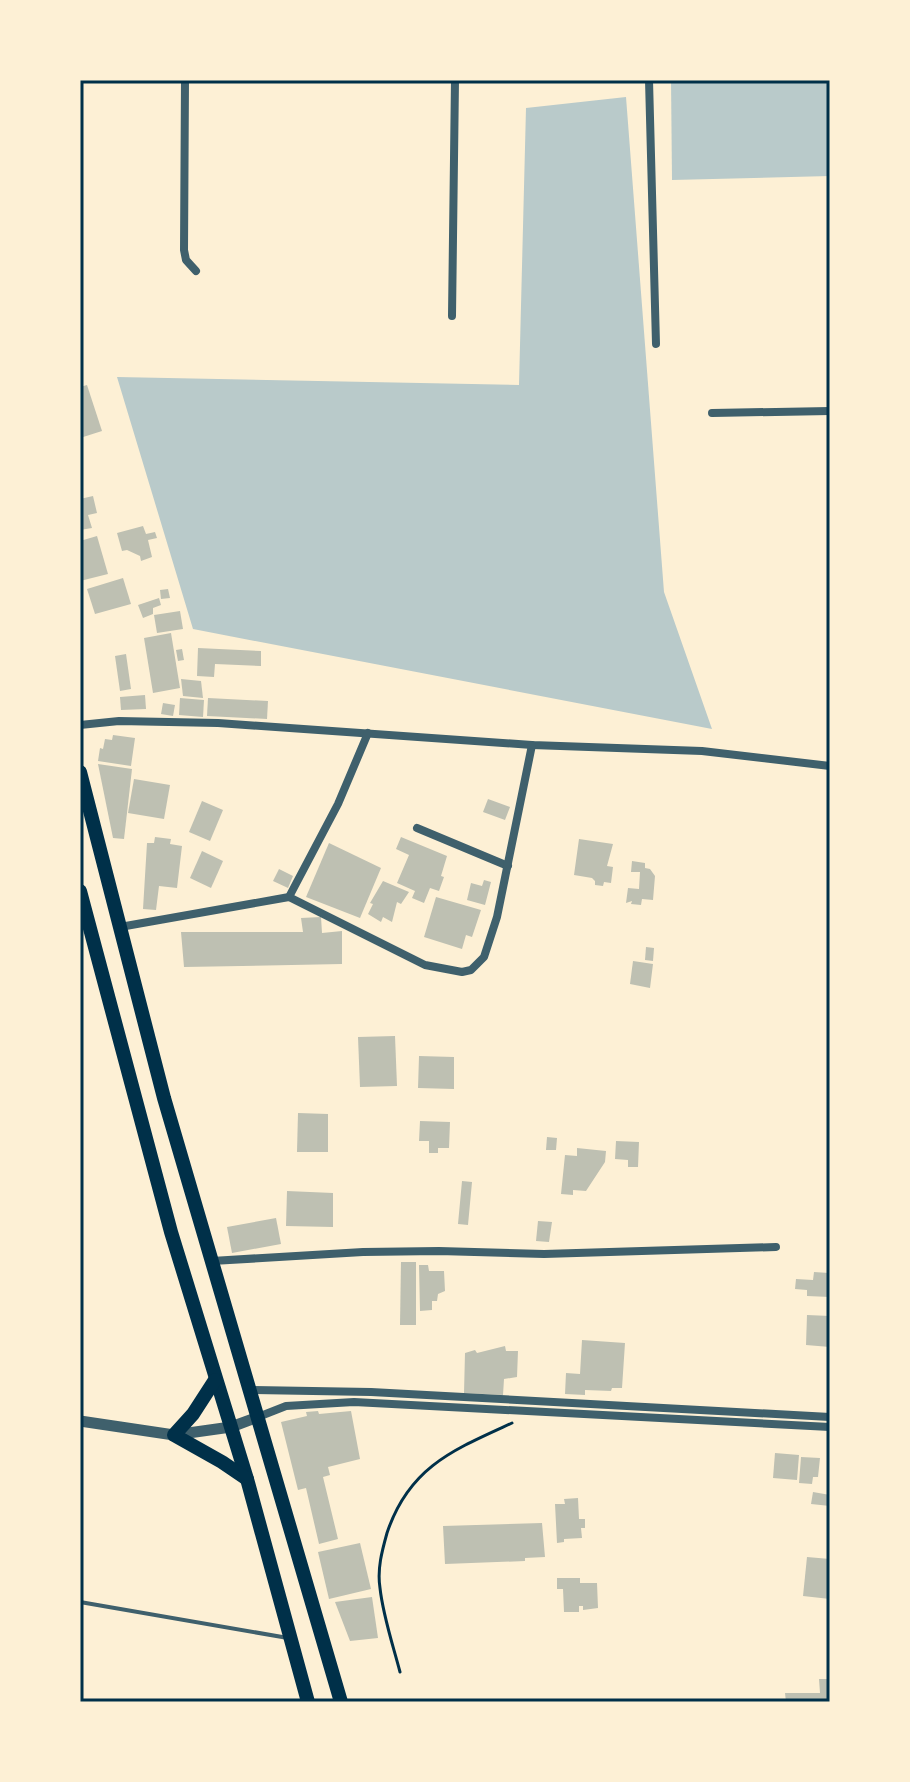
<svg xmlns="http://www.w3.org/2000/svg" width="910" height="1782" font-family="'Titillium Web',sans-serif">
<rect width="100%" height="100%" fill="#fdf0d5"/>
<g fill="#b9caca">
<path d="M 671,80 L 830,80 L 830,176 L 672,180 Z"/>
<path d="M 626,97 L 664,592 L 712,729 L 193,629 L 117,377 L 519,385 L 526,108 Z"/>
</g>
<g fill="#bec0b2">
<path d="M 87,385 L 102,431 L 80,438 L 80,387 Z"/>
<path d="M 93,496 L 97,513 L 88,515 L 92,528 L 80,530 L 80,499 Z"/>
<path d="M 143,526 L 146,534 L 155,532 L 157,538 L 148,540 L 152,557 L 141,561 L 140,556 L 127,550 L 122,551 L 117,533 Z"/>
<path d="M 97,536 L 108,574 L 80,581 L 80,541 Z"/>
<path d="M 123,578 L 131,604 L 95,614 L 87,589 Z"/>
<path d="M 168,589 L 170,598 L 161,599 L 160,590 Z"/>
<path d="M 159,598 L 161,605 L 153,608 L 153,614 L 143,618 L 138,605 Z"/>
<path d="M 180,611 L 183,629 L 157,633 L 154,615 Z"/>
<path d="M 171,633 L 180,688 L 153,693 L 144,638 Z"/>
<path d="M 198,648 L 261,651 L 261,666 L 215,664 L 214,677 L 197,676 Z"/>
<path d="M 182,649 L 184,660 L 178,661 L 176,650 Z"/>
<path d="M 126,654 L 131,689 L 120,691 L 115,656 Z"/>
<path d="M 181,679 L 201,681 L 203,698 L 183,696 Z"/>
<path d="M 145,695 L 146,709 L 121,710 L 120,697 Z"/>
<path d="M 180,698 L 204,700 L 203,717 L 179,715 Z"/>
<path d="M 208,698 L 268,701 L 267,719 L 207,716 Z"/>
<path d="M 163,703 L 175,705 L 173,716 L 161,714 Z"/>
<path d="M 113,735 L 135,738 L 131,766 L 98,761 L 100,748 L 103,749 L 105,739 L 112,740 Z"/>
<path d="M 98,764 L 132,769 L 124,839 L 113,838 Z"/>
<path d="M 134,779 L 170,785 L 164,819 L 128,813 Z"/>
<path d="M 488,799 L 510,807 L 505,820 L 483,812 Z"/>
<path d="M 202,801 L 223,810 L 210,841 L 189,832 Z"/>
<path d="M 155,837 L 171,839 L 170,844 L 182,846 L 177,888 L 159,886 L 156,910 L 143,909 L 147,843 L 154,843 Z"/>
<path d="M 401,837 L 447,856 L 441,876 L 444,877 L 439,891 L 430,888 L 424,903 L 412,898 L 415,891 L 397,883 L 409,855 L 396,849 Z"/>
<path d="M 579,839 L 613,844 L 607,866 L 613,867 L 611,883 L 604,882 L 603,886 L 595,885 L 595,881 L 592,878 L 574,875 Z"/>
<path d="M 329,843 L 381,868 L 360,918 L 306,897 Z"/>
<path d="M 202,851 L 223,861 L 211,888 L 190,878 Z"/>
<path d="M 632,861 L 645,863 L 645,868 L 650,869 L 655,876 L 653,900 L 642,899 L 641,905 L 631,904 L 632,901 L 626,903 L 628,888 L 639,889 L 640,872 L 631,872 Z"/>
<path d="M 279,869 L 293,876 L 288,888 L 273,881 Z"/>
<path d="M 484,880 L 491,882 L 485,905 L 467,900 L 471,883 L 482,886 Z"/>
<path d="M 383,881 L 409,892 L 401,904 L 397,902 L 392,922 L 383,917 L 381,922 L 368,914 L 373,904 L 370,903 Z"/>
<path d="M 436,897 L 481,910 L 472,937 L 466,935 L 462,949 L 424,937 Z"/>
<path d="M 321,917 L 322,933 L 342,931 L 342,964 L 184,967 L 181,932 L 303,932 L 301,918 Z"/>
<path d="M 646,947 L 654,948 L 653,961 L 645,960 Z"/>
<path d="M 633,961 L 653,964 L 650,988 L 630,984 Z"/>
<path d="M 395,1036 L 397,1086 L 360,1087 L 358,1037 Z"/>
<path d="M 419,1056 L 454,1057 L 454,1089 L 418,1088 Z"/>
<path d="M 298,1113 L 328,1114 L 328,1152 L 297,1152 Z"/>
<path d="M 420,1121 L 450,1122 L 449,1148 L 438,1148 L 438,1153 L 429,1153 L 429,1141 L 419,1141 Z"/>
<path d="M 547,1137 L 557,1138 L 556,1150 L 546,1150 Z"/>
<path d="M 616,1141 L 639,1142 L 638,1167 L 628,1167 L 628,1160 L 615,1159 Z"/>
<path d="M 577,1148 L 606,1151 L 605,1162 L 586,1191 L 573,1190 L 573,1195 L 561,1194 L 565,1155 L 577,1156 Z"/>
<path d="M 462,1181 L 472,1182 L 468,1225 L 458,1224 Z"/>
<path d="M 287,1191 L 333,1193 L 333,1227 L 286,1226 Z"/>
<path d="M 276,1218 L 281,1244 L 232,1253 L 227,1227 Z"/>
<path d="M 538,1221 L 552,1222 L 549,1242 L 536,1241 Z"/>
<path d="M 401,1262 L 416,1262 L 416,1325 L 400,1325 Z"/>
<path d="M 419,1265 L 428,1265 L 429,1271 L 444,1271 L 445,1291 L 438,1294 L 437,1301 L 432,1301 L 432,1310 L 420,1311 Z"/>
<path d="M 814,1272 L 829,1273 L 830,1297 L 807,1296 L 807,1290 L 795,1289 L 796,1279 L 813,1280 Z"/>
<path d="M 807,1315 L 830,1316 L 830,1347 L 806,1345 Z"/>
<path d="M 582,1340 L 625,1343 L 622,1388 L 612,1388 L 611,1391 L 585,1390 L 585,1395 L 565,1394 L 566,1373 L 580,1374 Z"/>
<path d="M 505,1346 L 506,1351 L 518,1351 L 517,1377 L 504,1379 L 503,1395 L 464,1393 L 465,1353 L 475,1350 L 477,1353 Z"/>
<path d="M 318,1411 L 319,1414 L 351,1411 L 360,1459 L 328,1467 L 330,1475 L 323,1477 L 338,1539 L 319,1544 L 306,1488 L 298,1490 L 281,1422 L 307,1416 L 306,1412 Z"/>
<path d="M 775,1453 L 799,1455 L 797,1480 L 773,1478 Z"/>
<path d="M 801,1457 L 820,1458 L 818,1477 L 813,1477 L 812,1484 L 799,1483 Z"/>
<path d="M 813,1492 L 830,1495 L 830,1506 L 811,1504 Z"/>
<path d="M 578,1498 L 579,1519 L 585,1519 L 585,1528 L 581,1528 L 582,1538 L 564,1539 L 564,1542 L 557,1543 L 555,1504 L 565,1504 L 564,1499 Z"/>
<path d="M 542,1523 L 545,1557 L 525,1558 L 525,1561 L 445,1564 L 443,1526 Z"/>
<path d="M 360,1543 L 371,1589 L 329,1599 L 318,1552 Z"/>
<path d="M 807,1557 L 830,1559 L 830,1599 L 803,1596 Z"/>
<path d="M 557,1578 L 580,1578 L 580,1583 L 597,1583 L 598,1608 L 583,1610 L 583,1606 L 579,1606 L 579,1612 L 564,1612 L 563,1589 L 557,1589 Z"/>
<path d="M 372,1597 L 378,1638 L 350,1641 L 335,1602 Z"/>
<path d="M 819,1679 L 830,1679 L 830,1702 L 786,1702 L 785,1693 L 820,1693 Z"/>
</g>
<g fill="none" stroke-linecap="round" stroke-linejoin="round">
<path stroke="#003049" stroke-width="3" d="M 400,1672 C 393,1645 383,1616 380,1588 C 377,1569 382,1551 387,1533 C 409,1467 453,1450 512,1423"/>
<path stroke="#3f606c" stroke-width="4" d="M 80,1602 L 288,1638"/>
<g stroke="#3f606c" stroke-width="8">
<path d="M 185,80 L 184,250 L 186,260 L 196,271"/>
<path d="M 649,80 L 656,344"/>
<path d="M 452,316 L 455,80"/>
<path d="M 712,413 L 830,411"/>
<path d="M 80,725 L 119,721 L 218,723 L 532,745 L 702,751 L 830,766"/>
<path d="M 417,828 L 508,866"/>
<path d="M 289,897 L 425,965 L 462,972 L 471,970 L 484,957 L 497,917 L 532,745"/>
<path d="M 120,927 L 289,897 L 338,804 L 368,733"/>
<path d="M 212,1261 L 363,1252 L 439,1251 L 544,1254 L 776,1247"/>
<path d="M 251,1390 L 371,1392 L 830,1417"/>
<path d="M 258,1417 L 286,1406 L 354,1402 L 830,1427"/>
</g>
<path stroke="#3f606c" stroke-width="11" d="M 80,1421 L 174,1435 L 231,1427 L 258,1417"/>
<g stroke="#003049" stroke-width="14">
<path d="M 80,772 L 164,1098 L 341,1702"/>
<path d="M 80,891 L 171,1232 L 247,1479 L 308,1702"/>
<path d="M 215,1380 L 193,1414 L 174,1435 L 222,1462 L 247,1479"/>
</g>
</g>
<rect width="910" height="1782" fill="none" stroke="#fdf0d5" stroke-width="164"/>
<rect x="82" y="82" width="746" height="1618" fill="none" stroke="#003049" stroke-width="3"/>
</svg>
